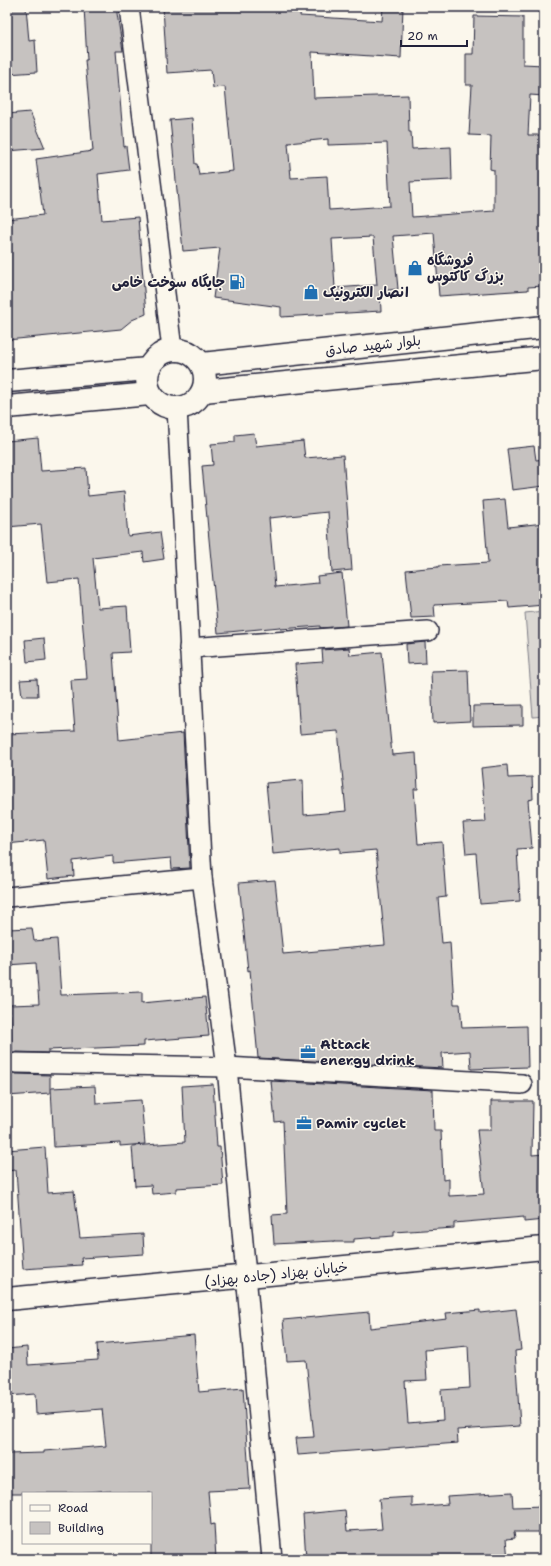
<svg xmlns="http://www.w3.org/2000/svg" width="551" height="1566" font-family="'Shantell Sans','Playpen Sans Arabic',sans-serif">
<rect width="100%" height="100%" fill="#fbf7ec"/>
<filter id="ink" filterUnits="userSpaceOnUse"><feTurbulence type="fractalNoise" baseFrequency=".025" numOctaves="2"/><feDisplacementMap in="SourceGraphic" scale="8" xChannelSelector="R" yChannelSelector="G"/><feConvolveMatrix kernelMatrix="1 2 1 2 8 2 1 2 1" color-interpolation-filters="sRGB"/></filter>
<g filter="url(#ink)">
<path fill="#dbd8d3" stroke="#7e7d87" d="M 544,611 L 544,665 L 541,666 L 544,716 L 533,717 L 525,613 Z"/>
<g fill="#c6c2c0" stroke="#22223b" fill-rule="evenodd">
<path d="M 7,7 L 26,7 L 29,41 L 35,40 L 37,72 L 7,74 Z"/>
<path d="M 84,7 L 116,7 L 123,51 L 116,51 L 124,147 L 126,146 L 129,170 L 98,174 L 102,220 L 138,217 L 146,314 L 132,320 L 121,329 L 7,340 L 7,219 L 43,215 L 36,159 L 93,151 L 85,60 L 87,60 Z"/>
<path d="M 163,7 L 301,7 L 300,16 L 382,21 L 383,7 L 403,7 L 401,58 L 312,52 L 314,98 L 408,95 L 409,132 L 411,132 L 412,149 L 451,147 L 452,180 L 410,182 L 412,217 L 494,211 L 494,170 L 490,169 L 491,136 L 469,135 L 472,85 L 466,85 L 466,54 L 473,54 L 474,16 L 523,17 L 523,64 L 544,65 L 544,96 L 530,95 L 528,135 L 544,135 L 544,286 L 528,287 L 528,290 L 439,296 L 434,233 L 393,236 L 398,289 L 380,291 L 381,311 L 281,317 L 281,307 L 213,298 L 220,248 L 183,251 L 170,120 L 192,118 L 195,164 L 197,164 L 199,175 L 233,171 L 225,87 L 213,88 L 211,70 L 167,73 ZM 328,139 L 328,145 L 387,143 L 390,206 L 329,210 L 327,176 L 291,178 L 288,143 ZM 373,237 L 377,285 L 335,288 L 332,239 Z"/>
<path d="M 30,112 L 45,148 L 7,151 L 7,114 Z"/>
<path d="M 254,433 L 256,446 L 303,441 L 305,458 L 343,455 L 352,570 L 332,572 L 328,512 L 269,518 L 275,587 L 318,583 L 317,576 L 342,573 L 347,626 L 320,628 L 320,626 L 280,629 L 280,627 L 218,633 L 202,466 L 213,465 L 211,444 L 235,442 L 235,435 Z"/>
<path d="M 38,438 L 41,471 L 86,468 L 88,496 L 124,492 L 128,536 L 160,532 L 164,559 L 144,562 L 143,552 L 93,558 L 98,608 L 127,606 L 130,652 L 113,653 L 119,740 L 183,733 L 190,868 L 172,869 L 171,858 L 113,863 L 113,856 L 73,861 L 74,876 L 48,879 L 44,840 L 7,844 L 7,734 L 75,731 L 71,680 L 87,679 L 79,579 L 47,582 L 41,524 L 7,527 L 7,441 Z"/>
<path d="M 534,446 L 536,460 L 544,459 L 544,486 L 512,490 L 507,449 Z"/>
<path d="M 505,499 L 508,527 L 544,523 L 544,605 L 509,608 L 508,601 L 434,605 L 435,617 L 411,618 L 406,570 L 438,567 L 438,566 L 488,563 L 483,501 Z"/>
<path d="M 44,638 L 46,660 L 27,662 L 25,640 Z"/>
<path d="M 425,642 L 426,663 L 407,664 L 406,644 Z"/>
<path d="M 349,648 L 350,655 L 382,652 L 392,755 L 416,753 L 418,789 L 414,789 L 418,844 L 442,842 L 446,897 L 438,898 L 442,943 L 450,942 L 454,1004 L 460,1004 L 462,1028 L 527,1026 L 528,1067 L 471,1069 L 470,1051 L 442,1053 L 443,1068 L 258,1058 L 250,970 L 248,971 L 239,883 L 275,880 L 283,954 L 385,945 L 376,850 L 340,853 L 340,848 L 273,854 L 266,783 L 303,780 L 304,815 L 346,811 L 338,731 L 300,734 L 295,664 L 323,662 L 322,650 Z"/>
<path d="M 468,670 L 470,721 L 433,723 L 431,671 Z"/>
<path d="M 37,679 L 38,696 L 22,696 L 20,680 Z"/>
<path d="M 523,705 L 523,725 L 473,726 L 473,706 Z"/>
<path d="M 507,765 L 508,778 L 532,777 L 533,799 L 528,800 L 532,848 L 517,849 L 520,901 L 480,904 L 476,853 L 466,854 L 463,823 L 486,822 L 481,768 Z"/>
<path d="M 32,928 L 34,941 L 57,939 L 61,995 L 142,992 L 142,1003 L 205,997 L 209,1036 L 144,1041 L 144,1046 L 48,1050 L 48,1053 L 16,1052 L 7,1057 L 7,1050 L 12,1050 L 10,1005 L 39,1004 L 36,963 L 7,965 L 7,929 Z"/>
<path d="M 7,1069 L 16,1074 L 50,1075 L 50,1093 L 7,1096 Z"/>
<path d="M 271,1081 L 433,1090 L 434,1131 L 441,1131 L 443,1180 L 449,1179 L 449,1196 L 484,1194 L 477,1130 L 491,1130 L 491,1101 L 533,1101 L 532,1155 L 544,1154 L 544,1220 L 524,1222 L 524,1217 L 454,1223 L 454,1228 L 394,1232 L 394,1236 L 354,1239 L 354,1242 L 334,1242 L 334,1241 L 274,1244 L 272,1215 L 287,1214 L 283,1121 L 275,1122 Z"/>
<path d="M 213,1084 L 217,1147 L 220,1147 L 223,1185 L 176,1188 L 176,1192 L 152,1194 L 151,1185 L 135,1186 L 132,1146 L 185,1142 L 182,1086 Z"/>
<path d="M 95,1086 L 96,1103 L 141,1100 L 145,1144 L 120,1146 L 120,1143 L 54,1147 L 51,1088 Z"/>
<path d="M 45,1147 L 48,1193 L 74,1191 L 80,1238 L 143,1234 L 144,1254 L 81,1258 L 82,1265 L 23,1269 L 16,1170 L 7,1171 L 7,1150 Z"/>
<path d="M 516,1309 L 521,1350 L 515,1351 L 520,1426 L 457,1430 L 458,1443 L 298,1455 L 296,1438 L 314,1437 L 306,1360 L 287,1361 L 283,1320 L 369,1312 L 370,1328 L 447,1319 L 446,1313 L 480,1310 L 480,1313 ZM 468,1346 L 470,1388 L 441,1390 L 443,1420 L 408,1423 L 405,1381 L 427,1380 L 425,1350 Z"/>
<path d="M 194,1335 L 199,1392 L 243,1388 L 250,1489 L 208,1491 L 211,1525 L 214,1524 L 216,1559 L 151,1559 L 151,1493 L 110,1493 L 110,1490 L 73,1493 L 7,1493 L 7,1454 L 44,1453 L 44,1451 L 106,1446 L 102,1409 L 36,1414 L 35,1394 L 7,1396 L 7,1349 L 27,1347 L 28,1365 L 98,1360 L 97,1344 Z"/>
<path d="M 512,1492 L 513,1507 L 544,1506 L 544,1532 L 514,1532 L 515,1538 L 506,1539 L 508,1559 L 306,1559 L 303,1514 L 345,1510 L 347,1531 L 382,1529 L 379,1499 L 412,1497 L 412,1507 L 448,1504 L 447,1496 Z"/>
</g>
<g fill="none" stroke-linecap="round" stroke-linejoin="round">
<g stroke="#22223b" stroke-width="22">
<g id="minor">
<path d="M 129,7 L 172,349"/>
<path d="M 177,408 L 202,878 L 227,1067 L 272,1559"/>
<path d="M 189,648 L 428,631"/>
<path d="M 7,897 L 202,878"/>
<path d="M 16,1063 L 227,1067 L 522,1084"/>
</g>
</g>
<g stroke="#22223b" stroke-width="25">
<path id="tertiary" d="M 7,1299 L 544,1248"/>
</g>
<g stroke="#22223b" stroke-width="25">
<g id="secondary">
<circle cx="176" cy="379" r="29"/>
<path d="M 202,364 L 544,327"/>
<path d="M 7,381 L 148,369"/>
<path d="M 203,391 L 544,358"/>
<path d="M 7,407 L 150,394"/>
</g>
</g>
<use href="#minor" stroke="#fbf7ec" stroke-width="19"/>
<use href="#tertiary" stroke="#fbf7ec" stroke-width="22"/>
<use href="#secondary" stroke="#fbf7ec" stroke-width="22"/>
</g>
</g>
<defs>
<g id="shop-bare" transform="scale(1.2)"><path d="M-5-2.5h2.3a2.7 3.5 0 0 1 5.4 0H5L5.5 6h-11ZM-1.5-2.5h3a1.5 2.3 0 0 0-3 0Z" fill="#1f6fb2" stroke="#fbf7ec" stroke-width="2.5" paint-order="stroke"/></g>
<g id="fuel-bare" transform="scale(1.2)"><path d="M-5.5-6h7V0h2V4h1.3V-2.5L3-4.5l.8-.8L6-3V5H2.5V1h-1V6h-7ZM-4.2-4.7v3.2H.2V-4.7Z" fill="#1f6fb2" stroke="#fbf7ec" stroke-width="2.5" paint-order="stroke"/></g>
<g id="office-bare" transform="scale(1.2)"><path d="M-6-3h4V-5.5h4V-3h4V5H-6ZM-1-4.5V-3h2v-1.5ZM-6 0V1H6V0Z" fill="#1f6fb2" stroke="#fbf7ec" stroke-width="2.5" paint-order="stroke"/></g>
</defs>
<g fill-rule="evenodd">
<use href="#shop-bare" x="415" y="268"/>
<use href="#fuel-bare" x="237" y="282"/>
<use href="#shop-bare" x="311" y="292"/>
<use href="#office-bare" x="308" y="1052"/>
<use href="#office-bare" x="304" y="1123"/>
</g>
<g text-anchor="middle" stroke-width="3" stroke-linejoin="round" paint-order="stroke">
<g font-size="14" font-weight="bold" fill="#22223b" stroke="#fbf7ec" text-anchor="start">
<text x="427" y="265">فروشگاه<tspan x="427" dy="16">بزرگ کاکتوس</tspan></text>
<text x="225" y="287" text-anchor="end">جایگاه سوخت خامی</text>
<text x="323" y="297">انصار الکترونیک</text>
<text x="320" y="1049">Attack<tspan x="320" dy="16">energy drink</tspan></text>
<text x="316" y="1128">Pamir cyclet</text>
</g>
<g font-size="14" fill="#22223b" stroke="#fbf7ec">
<text transform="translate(373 345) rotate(-6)" y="5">بلوار شهید صادق</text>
<text transform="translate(276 1274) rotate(-6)" y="5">خیابان بهزاد (جاده بهزاد)</text>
</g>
</g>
<rect width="551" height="1566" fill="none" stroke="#fbf7ec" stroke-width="24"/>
<rect x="12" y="12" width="527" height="1542" fill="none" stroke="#22223b" stroke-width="1.5" filter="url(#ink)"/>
<rect x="22" y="1492" width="130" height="52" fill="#fbf7ec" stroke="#a4a2a5"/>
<rect x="30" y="1505" width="20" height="6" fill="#fbf7ec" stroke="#a4a2a5"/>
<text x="58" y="1512" font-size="12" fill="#22223b">Road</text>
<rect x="30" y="1522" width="20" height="12" fill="#c6c2c0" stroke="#a4a2a5"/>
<text x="58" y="1532" font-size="12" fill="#22223b">Building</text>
<path d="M401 40v6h66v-6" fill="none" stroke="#22223b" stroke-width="2"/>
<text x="407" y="40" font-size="12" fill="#22223b" stroke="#fbf7ec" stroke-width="3" paint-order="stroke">20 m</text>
</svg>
